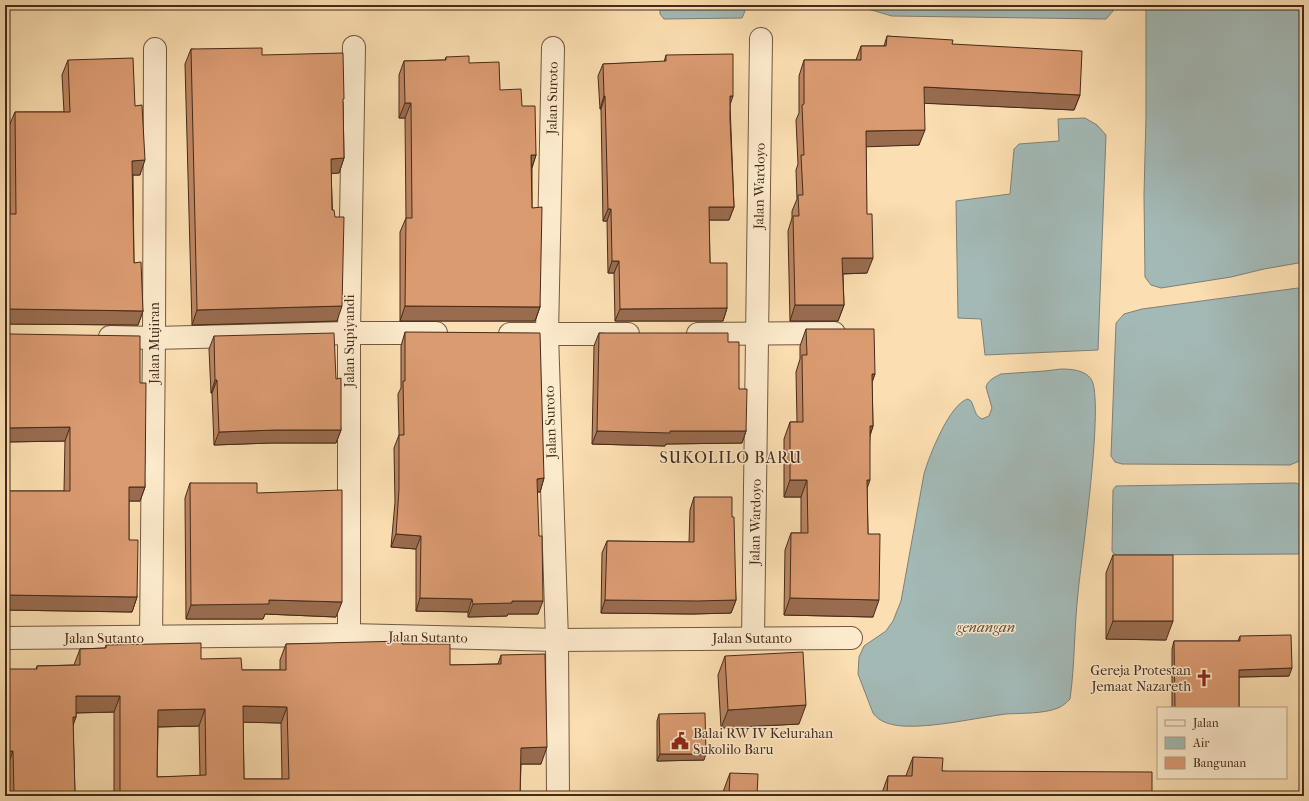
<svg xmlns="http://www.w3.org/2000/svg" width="1309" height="801" font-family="'IM FELL French Canon',serif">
<rect width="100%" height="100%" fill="#fbdeb1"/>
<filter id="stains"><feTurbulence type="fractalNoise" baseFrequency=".005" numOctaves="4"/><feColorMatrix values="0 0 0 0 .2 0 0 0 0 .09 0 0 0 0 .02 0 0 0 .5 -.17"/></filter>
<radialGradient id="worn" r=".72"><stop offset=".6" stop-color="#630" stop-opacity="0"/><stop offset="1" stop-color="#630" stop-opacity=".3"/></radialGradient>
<g fill="#a3b9b6" stroke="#7d8078">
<path d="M 660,5 L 744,5 L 745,11 L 742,18 L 664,19 L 660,14 Z"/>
<path d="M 799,5 L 1113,5 L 1113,11 L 1106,19 L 892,16 C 878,12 861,6 846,6 C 830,6 815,8 799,5 Z"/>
<path d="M 1146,5 L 1304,5 L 1304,262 L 1264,269 L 1231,277 L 1161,288 L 1151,285 L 1145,277 L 1144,195 L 1146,117 Z"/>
<path d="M 1085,118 L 1097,125 L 1106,135 L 1098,350 L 985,355 L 981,319 L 958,318 L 956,201 L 1010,194 L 1014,149 L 1019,144 L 1059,141 L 1058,119 Z"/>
<path d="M 1298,288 L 1304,293 L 1304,459 L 1290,465 L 1122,464 L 1115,462 L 1111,456 L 1116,323 L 1124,314 L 1142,309 Z"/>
<path d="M 1061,369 C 1071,369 1085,370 1091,379 C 1105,399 1081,561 1078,593 C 1074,629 1075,664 1070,699 C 1066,703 1063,706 1058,708 C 1043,714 1022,713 1006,714 C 974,718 934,728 902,726 C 891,725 879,722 873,713 L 858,674 L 859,657 L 864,646 L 886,631 L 893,621 L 901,601 L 924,474 C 929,456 950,403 968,399 L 971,401 C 975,408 974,415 982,419 L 989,416 L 992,408 L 986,387 C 988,380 995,377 1001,374 L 1045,371 Z"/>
<path d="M 1296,483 L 1303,486 L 1303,551 L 1298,554 L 1117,555 L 1114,554 L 1112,551 L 1113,490 L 1116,486 Z"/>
</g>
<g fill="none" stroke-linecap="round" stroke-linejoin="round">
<g stroke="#725840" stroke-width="24">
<g id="street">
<path d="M 553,48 L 547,334 L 557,640 L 558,796"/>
<path d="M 510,334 L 628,334"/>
<path d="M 698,334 L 834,333"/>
<path d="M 110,337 L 154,338 L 349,333 L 436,333"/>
<path d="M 349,635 L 349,333 L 354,47"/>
<path d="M 5,638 L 349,635 L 557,640 L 851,638"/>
<path d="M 151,638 L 154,338 L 155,49"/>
<path d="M 753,638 L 761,39"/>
</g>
</g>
<use href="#street" stroke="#fceacc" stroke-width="22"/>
</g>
<g fill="#bc8561" stroke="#452b1b" fill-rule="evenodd">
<path d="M 887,36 L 952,44 L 1080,95 L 1074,110 L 924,103 L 919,145 L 866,146 L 867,273 L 843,274 L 844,305 L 838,321 L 790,321 L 788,231 L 792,218 L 792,211 L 797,199 L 796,170 L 798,164 L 796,120 L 799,113 L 799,76 L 804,60 L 856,60 L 861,46 L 884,46 Z"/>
<path d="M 191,49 L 262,55 L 343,102 L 344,158 L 339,173 L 331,173 L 337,321 L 192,325 L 185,64 Z"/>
<path d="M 666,55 L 730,104 L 734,207 L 729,220 L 709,220 L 710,263 L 727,308 L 723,321 L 615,321 L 614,273 L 608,273 L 607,221 L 603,221 L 601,109 L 600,109 L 598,76 L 603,64 L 664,62 Z"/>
<path d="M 446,57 L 469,63 L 500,90 L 522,106 L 536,155 L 532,168 L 532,208 L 540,307 L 535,321 L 400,321 L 400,232 L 406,218 L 405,118 L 399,118 L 399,75 L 404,61 L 445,60 Z"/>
<path d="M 68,60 L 135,106 L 140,175 L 133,175 L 134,263 L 143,311 L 138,325 L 5,324 L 10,214 L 9,126 L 15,112 L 64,112 L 62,75 Z"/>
<path d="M 806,329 L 875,374 L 872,381 L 873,426 L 870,436 L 867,488 L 868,534 L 873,617 L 784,615 L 785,550 L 791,533 L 801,533 L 801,497 L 784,497 L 784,439 L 790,422 L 797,422 L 796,372 L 800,359 L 800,346 Z"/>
<path d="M 5,332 L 140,383 L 145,487 L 140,501 L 129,501 L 129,540 L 137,597 L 132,612 L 5,610 L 5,491 L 64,491 L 65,441 L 5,442 Z"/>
<path d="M 405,332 L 544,478 L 540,492 L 537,492 L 538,614 L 508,614 L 507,616 L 468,617 L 468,612 L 416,611 L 416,549 L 391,547 L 395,502 L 394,448 L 399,435 L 398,394 L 401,388 L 401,346 Z"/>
<path d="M 599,333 L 728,342 L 739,389 L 746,431 L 742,443 L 666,444 L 665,446 L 592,444 L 594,346 Z"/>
<path d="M 214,336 L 336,379 L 341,430 L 336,443 L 271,443 L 214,445 L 212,393 L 211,393 L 209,349 Z"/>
<path d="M 190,483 L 257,493 L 336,617 L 265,614 L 263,619 L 186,619 L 185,498 Z"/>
<path d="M 694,497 L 732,517 L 736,600 L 731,613 L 692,614 L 601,613 L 602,553 L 607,541 L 689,542 L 690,510 Z"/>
<path d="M 1113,555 L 1166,640 L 1106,639 L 1106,573 Z"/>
<path d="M 1240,636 L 1289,676 L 1239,677 L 1239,708 L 1172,708 L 1172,649 L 1174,641 L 1238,641 Z"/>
<path d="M 286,644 L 402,644 L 450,665 L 498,664 L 501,655 L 541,764 L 521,764 L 520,796 L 114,796 L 114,712 L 76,713 L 76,717 L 73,724 L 75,794 L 78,796 L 7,796 L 7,767 L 37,666 L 74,665 L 80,649 L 105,648 L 106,645 L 201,659 L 242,670 L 280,670 L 280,660 ZM 243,722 L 281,723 L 282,779 L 244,779 ZM 199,726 L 200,776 L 157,777 L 158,727 Z"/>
<path d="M 725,656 L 799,724 L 721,728 L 718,675 Z"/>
<path d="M 659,714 L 704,760 L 657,761 L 657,721 Z"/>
<path d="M 913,757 L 942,771 L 1152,796 L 882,796 L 882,793 L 888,776 L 906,776 L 907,773 Z"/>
<path d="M 730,773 L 757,796 L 723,796 L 723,792 Z"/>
</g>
<g fill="#996c4f" stroke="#452b1b">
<path d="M 924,87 L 1080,95 L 1074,110 L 918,103 Z"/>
<path d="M 604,96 L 605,96 L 601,109 L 600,109 Z"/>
<path d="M 730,96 L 733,96 L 729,108 Z"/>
<path d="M 405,103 L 411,103 L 405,118 L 399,118 Z"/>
<path d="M 925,130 L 919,145 L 861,147 L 866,131 Z"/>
<path d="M 531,155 L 536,155 L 531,170 Z"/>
<path d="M 344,158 L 339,173 L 325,174 L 331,159 Z"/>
<path d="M 145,160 L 140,175 L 127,175 L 132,161 Z"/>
<path d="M 709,207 L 734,207 L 729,220 L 705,220 Z"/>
<path d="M 608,209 L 611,209 L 607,221 L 603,221 Z"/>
<path d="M 842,258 L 873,258 L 867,273 L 836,274 Z"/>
<path d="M 612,261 L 619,261 L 614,273 L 608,273 Z"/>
<path d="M 795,305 L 844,305 L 838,321 L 790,321 Z"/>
<path d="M 342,306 L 337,321 L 192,325 L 197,310 Z"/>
<path d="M 405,306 L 540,307 L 535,321 L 400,321 Z"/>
<path d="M 727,308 L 723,321 L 615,321 L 620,309 Z"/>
<path d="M 10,309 L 143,311 L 138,325 L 5,324 L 5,311 Z"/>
<path d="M 872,374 L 875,374 L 869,391 Z"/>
<path d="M 215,380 L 217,380 L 212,393 L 211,393 Z"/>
<path d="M 870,426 L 873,426 L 867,443 Z"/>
<path d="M 70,427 L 65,441 L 5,442 L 5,428 Z"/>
<path d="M 276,430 L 341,430 L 336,443 L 271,443 L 214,445 L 219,432 Z"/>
<path d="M 597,431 L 746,431 L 742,443 L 666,444 L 665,446 L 592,444 Z"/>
<path d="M 544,478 L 540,492 L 532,492 L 537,479 Z"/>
<path d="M 790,480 L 807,480 L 801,497 L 784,497 Z"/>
<path d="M 867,480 L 870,480 L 864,497 Z"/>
<path d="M 129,487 L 145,487 L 140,501 L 124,501 Z"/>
<path d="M 396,534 L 421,536 L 416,549 L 391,547 Z"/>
<path d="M 5,595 L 137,597 L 132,612 L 5,610 Z"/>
<path d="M 420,598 L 472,599 L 468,612 L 416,611 Z"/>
<path d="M 790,598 L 879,600 L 873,617 L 784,615 Z"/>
<path d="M 269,600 L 342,602 L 336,617 L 265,614 L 263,619 L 186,619 L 191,605 Z"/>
<path d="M 605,600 L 736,600 L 731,613 L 692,614 L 601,613 Z"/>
<path d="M 512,601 L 543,601 L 538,614 L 508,614 L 507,616 L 468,617 L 473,604 Z"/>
<path d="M 1113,621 L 1173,621 L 1166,640 L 1106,639 Z"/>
<path d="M 1292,668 L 1289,676 L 1236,677 L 1239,670 Z"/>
<path d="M 76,696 L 120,696 L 114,712 L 70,713 Z"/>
<path d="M 806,705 L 799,724 L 721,728 L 728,710 Z"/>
<path d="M 243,706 L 287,707 L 281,723 L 237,722 Z"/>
<path d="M 205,709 L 199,726 L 152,727 L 158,710 Z"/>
<path d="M 73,717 L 76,717 L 70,734 Z"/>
<path d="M 547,747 L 541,764 L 515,764 L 521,748 Z"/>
<path d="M 5,751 L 13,751 L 7,767 L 5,767 Z"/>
<path d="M 660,754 L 706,754 L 704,760 L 657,761 Z"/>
</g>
<g fill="#db9b71" stroke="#452b1b" fill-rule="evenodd">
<path d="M 887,36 L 953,40 L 952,44 L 1082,51 L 1080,95 L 924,87 L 925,130 L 866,131 L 867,214 L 872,214 L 873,258 L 842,258 L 844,305 L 795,305 L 793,216 L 799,216 L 798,195 L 803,195 L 801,155 L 804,155 L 802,105 L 804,104 L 804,60 L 861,60 L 861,46 L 886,46 Z"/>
<path d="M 262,48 L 262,55 L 343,53 L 344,99 L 343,99 L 344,158 L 331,159 L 332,210 L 334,210 L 335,217 L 344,217 L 342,306 L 197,310 L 191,49 Z"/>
<path d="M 733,54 L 733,96 L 730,96 L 730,120 L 734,207 L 709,207 L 710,263 L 727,263 L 727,308 L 620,309 L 619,261 L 612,261 L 611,209 L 608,209 L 605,96 L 604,96 L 603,64 L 666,61 L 666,55 Z"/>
<path d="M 469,56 L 469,63 L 499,62 L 500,90 L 521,89 L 522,106 L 535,106 L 536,155 L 531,155 L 532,208 L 542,207 L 540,307 L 405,306 L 406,218 L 412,218 L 411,103 L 405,103 L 404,61 L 446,60 L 446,57 Z"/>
<path d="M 133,58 L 135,106 L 142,105 L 145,160 L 132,161 L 134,263 L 141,262 L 143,311 L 10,309 L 5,311 L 5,214 L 16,214 L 15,112 L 70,112 L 68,60 Z"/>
<path d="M 806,329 L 874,329 L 875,374 L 872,374 L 873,426 L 870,426 L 870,480 L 867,480 L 868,534 L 880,534 L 879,600 L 790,598 L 791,533 L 808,533 L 807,480 L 790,480 L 790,422 L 803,422 L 802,355 L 807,355 Z"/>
<path d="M 5,332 L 10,334 L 140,336 L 140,383 L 146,383 L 145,487 L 129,487 L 129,540 L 138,540 L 137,597 L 5,595 L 5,491 L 70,491 L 70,427 L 5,428 Z"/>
<path d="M 405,332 L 540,333 L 544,478 L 537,479 L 539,536 L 542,536 L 543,601 L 512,601 L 512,603 L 473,604 L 472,599 L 420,598 L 421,536 L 396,534 L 399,489 L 399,435 L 404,435 L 403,381 L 405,381 Z"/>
<path d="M 334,333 L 336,379 L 341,378 L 341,430 L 276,430 L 219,432 L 217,380 L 215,380 L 214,336 Z"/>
<path d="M 599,333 L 728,333 L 728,342 L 739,342 L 739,389 L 747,389 L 746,431 L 670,431 L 670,433 L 597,431 Z"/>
<path d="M 190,483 L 257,483 L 257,493 L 342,490 L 342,602 L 269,600 L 269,604 L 191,605 Z"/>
<path d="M 694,497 L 732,497 L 732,517 L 734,517 L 736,600 L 697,601 L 605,600 L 607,541 L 694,542 Z"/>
<rect x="1113" y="555" width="60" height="66"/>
<path d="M 1291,635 L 1292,668 L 1239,670 L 1239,708 L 1175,708 L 1174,641 L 1240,641 L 1240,636 Z"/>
<path d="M 402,641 L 402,644 L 450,644 L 450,665 L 501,664 L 501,655 L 545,654 L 547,747 L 521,748 L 520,796 L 120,796 L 120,696 L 76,696 L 76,717 L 73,717 L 75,794 L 78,794 L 78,796 L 14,796 L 13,751 L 5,751 L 5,669 L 37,669 L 37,666 L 80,665 L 80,649 L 106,648 L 106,645 L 201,643 L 201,659 L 241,658 L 242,670 L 286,670 L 286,644 ZM 243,706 L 287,707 L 289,779 L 244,779 ZM 205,709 L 206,775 L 157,777 L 158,710 Z"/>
<path d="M 803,652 L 806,705 L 728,710 L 725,656 Z"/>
<path d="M 705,713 L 706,754 L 660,754 L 659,714 Z"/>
<path d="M 913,757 L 943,758 L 942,771 L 1152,772 L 1152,796 L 887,796 L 888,776 L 912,776 Z"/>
<path d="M 730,773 L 758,774 L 757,796 L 729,796 Z"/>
</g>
<defs>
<g id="church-bare" transform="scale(1.38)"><path d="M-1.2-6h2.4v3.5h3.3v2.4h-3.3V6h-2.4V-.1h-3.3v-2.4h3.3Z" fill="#8f2418" stroke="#fceacc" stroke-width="2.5" paint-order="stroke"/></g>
<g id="civic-bare" transform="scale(1.38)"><path d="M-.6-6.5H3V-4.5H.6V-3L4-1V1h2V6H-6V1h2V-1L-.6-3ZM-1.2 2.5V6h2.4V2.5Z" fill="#8f2418" stroke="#fceacc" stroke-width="2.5" paint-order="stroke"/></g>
</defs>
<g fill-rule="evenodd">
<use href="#church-bare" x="1204" y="678"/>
<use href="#civic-bare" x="680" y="741"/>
</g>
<g text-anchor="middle" stroke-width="3" stroke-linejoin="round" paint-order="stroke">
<g font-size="14" fill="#452b1b" stroke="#fceacc">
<text transform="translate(552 98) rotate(-89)" y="5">Jalan Suroto</text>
<text transform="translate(759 186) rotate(-89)" y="5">Jalan Wardoyo</text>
<text transform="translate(349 341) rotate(-90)" y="5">Jalan Supiyandi</text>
<text transform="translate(154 343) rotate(-90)" y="5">Jalan Mujiran</text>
<text transform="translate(550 422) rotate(-92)" y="5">Jalan Suroto</text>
<text transform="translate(755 522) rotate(-89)" y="5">Jalan Wardoyo</text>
<text transform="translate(428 637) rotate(1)" y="5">Jalan Sutanto</text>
<text x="104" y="643">Jalan Sutanto</text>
<text x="752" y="643">Jalan Sutanto</text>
</g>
<g font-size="14" fill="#452b1b" stroke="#fceacc" text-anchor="end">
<text x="1191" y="675">Gereja Protestan<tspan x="1191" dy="16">Jemaat Nazareth</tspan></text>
<text x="693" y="738" text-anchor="start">Balai RW IV Kelurahan<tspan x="693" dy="16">Sukolilo Baru</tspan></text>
</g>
<g font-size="15" font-style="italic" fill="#5c4e42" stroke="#fceacc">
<text x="986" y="632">genangan</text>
</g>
<g font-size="16" letter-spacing="1" fill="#452b1b" stroke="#fceacc">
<text x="731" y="463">SUKOLILO BARU</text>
</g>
</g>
<rect width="1309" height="801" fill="none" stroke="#fbdeb1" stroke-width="20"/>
<rect x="6" y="6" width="1297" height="789" fill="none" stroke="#452b1b" stroke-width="2"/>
<rect x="10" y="10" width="1289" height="781" fill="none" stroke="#452b1b"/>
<rect x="1157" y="707" width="130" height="72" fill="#fceacc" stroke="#b39e85"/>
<rect x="1165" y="720" width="20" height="6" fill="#fceacc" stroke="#b39e85"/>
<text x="1193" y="727" font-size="12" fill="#452b1b">Jalan</text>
<rect x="1165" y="737" width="20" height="12" fill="#a3b9b6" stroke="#b39e85"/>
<text x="1193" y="747" font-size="12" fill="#452b1b">Air</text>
<rect x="1165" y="757" width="20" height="12" fill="#db9b71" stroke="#b39e85"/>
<text x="1193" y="767" font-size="12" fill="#452b1b">Bangunan</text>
<rect width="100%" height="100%" filter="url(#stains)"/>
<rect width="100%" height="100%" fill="url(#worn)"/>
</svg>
